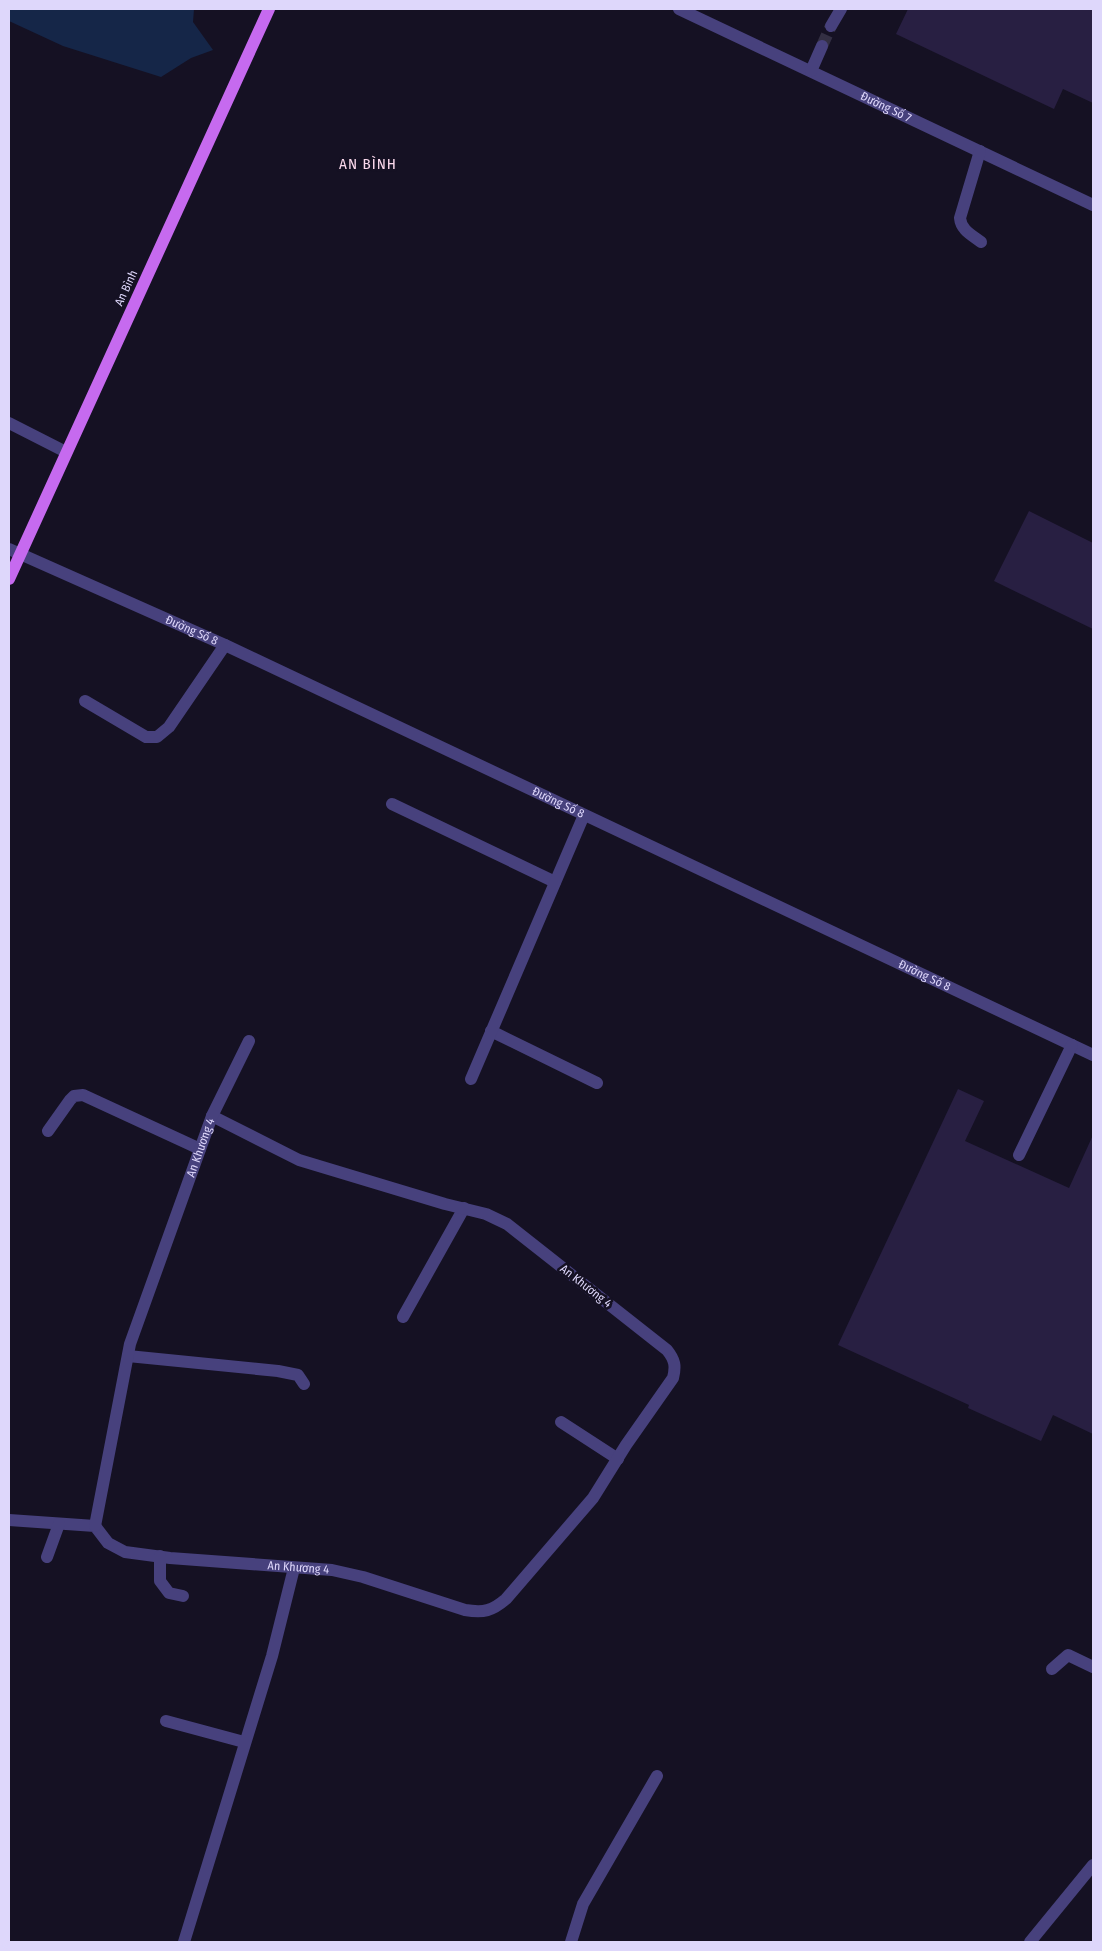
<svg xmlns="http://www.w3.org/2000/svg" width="1102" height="1951" font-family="'Fira Sans Condensed',sans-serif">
<rect width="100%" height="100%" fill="#151123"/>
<path fill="#152648" d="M 9,9 L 194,9 L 193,22 L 213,50 L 191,58 L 161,77 L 63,46 L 9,21 Z"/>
<g fill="#281f42">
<path d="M 908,9 L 1093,9 L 1093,103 L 1063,89 L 1054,109 L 896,34 Z"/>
<path d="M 1029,511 L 1093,543 L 1093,629 L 994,581 Z"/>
<path d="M 958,1089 L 984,1101 L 965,1141 L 1069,1188 L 1093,1135 L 1093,1434 L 1053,1415 L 1041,1441 L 968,1408 L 969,1405 L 838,1345 Z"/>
</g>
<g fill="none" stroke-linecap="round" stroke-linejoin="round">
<path stroke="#332f43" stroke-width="12" stroke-dasharray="12 6" stroke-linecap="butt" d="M 822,46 L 831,26"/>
<g stroke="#47417d" stroke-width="12">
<path id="s1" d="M 679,9 L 1093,205"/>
<path d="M 831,26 L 841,9"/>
<path d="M 811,71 L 822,46"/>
<path d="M 980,151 L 960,218 C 961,230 972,235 981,242"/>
<path d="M 9,423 L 66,452"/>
<path id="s2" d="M 9,549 L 225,645 L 1093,1055"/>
<path d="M 85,701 L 146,737 L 157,737 L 169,727 L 225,645"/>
<path d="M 392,804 L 555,882"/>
<path d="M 491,1031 L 597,1083"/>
<path d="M 471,1079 L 584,815"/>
<path d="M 48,1131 L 70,1100 L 74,1096 L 83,1095 L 200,1149"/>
<path d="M 1019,1155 L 1072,1045"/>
<path d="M 403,1317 L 464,1208"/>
<path d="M 128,1356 L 278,1371 L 298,1375 L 304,1384"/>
<path d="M 561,1422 L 618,1459"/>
<path id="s3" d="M 9,1520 L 95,1526 L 108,1543 L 125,1552 L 170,1558 L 332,1570 L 363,1577 L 465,1610 C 484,1613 492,1611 506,1599 L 593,1498 L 626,1445 L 673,1378 C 676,1366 675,1360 667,1350 L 507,1224 L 486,1214 L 445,1204 L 299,1160 L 212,1116"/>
<path id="s4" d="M 95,1526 L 130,1344 L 212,1116 L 249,1041"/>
<path d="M 160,1556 L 160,1581 L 169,1593 L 183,1596"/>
<path d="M 47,1557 L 59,1524"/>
<path d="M 1052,1669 L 1068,1655 L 1093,1667"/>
<path d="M 166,1721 L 244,1742"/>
<path d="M 184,1942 L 272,1656 L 294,1568"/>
<path d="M 571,1942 L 583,1904 L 657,1776"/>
<path d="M 1030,1942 L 1093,1865"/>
</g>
<path stroke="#c66aef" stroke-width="12" d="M 9,579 L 269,9"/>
</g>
<g text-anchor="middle" stroke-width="5" stroke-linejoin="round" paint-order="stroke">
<g font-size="12" fill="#ded7fb" stroke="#151123">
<text dy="4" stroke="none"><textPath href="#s1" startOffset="229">Đường Số 7</textPath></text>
<text transform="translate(126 288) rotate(-65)" y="4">An Bình</text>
<text dy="4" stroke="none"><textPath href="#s2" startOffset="200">Đường Số 8</textPath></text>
<text dy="4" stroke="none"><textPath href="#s2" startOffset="605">Đường Số 8</textPath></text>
<text dy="4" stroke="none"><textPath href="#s2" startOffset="1010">Đường Số 8</textPath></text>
<text dy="4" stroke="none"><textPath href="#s4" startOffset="394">An Khương 4</textPath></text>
<text transform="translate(586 1286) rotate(38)" y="4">An Khương 4</text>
<text dy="4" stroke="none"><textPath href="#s3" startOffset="301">An Khương 4</textPath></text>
</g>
<g font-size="15" letter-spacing="1" fill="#fbd9ec" stroke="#151123">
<text x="368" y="169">AN BÌNH</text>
</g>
</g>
<rect width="1102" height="1951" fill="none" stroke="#ded7fb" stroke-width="20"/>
</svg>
